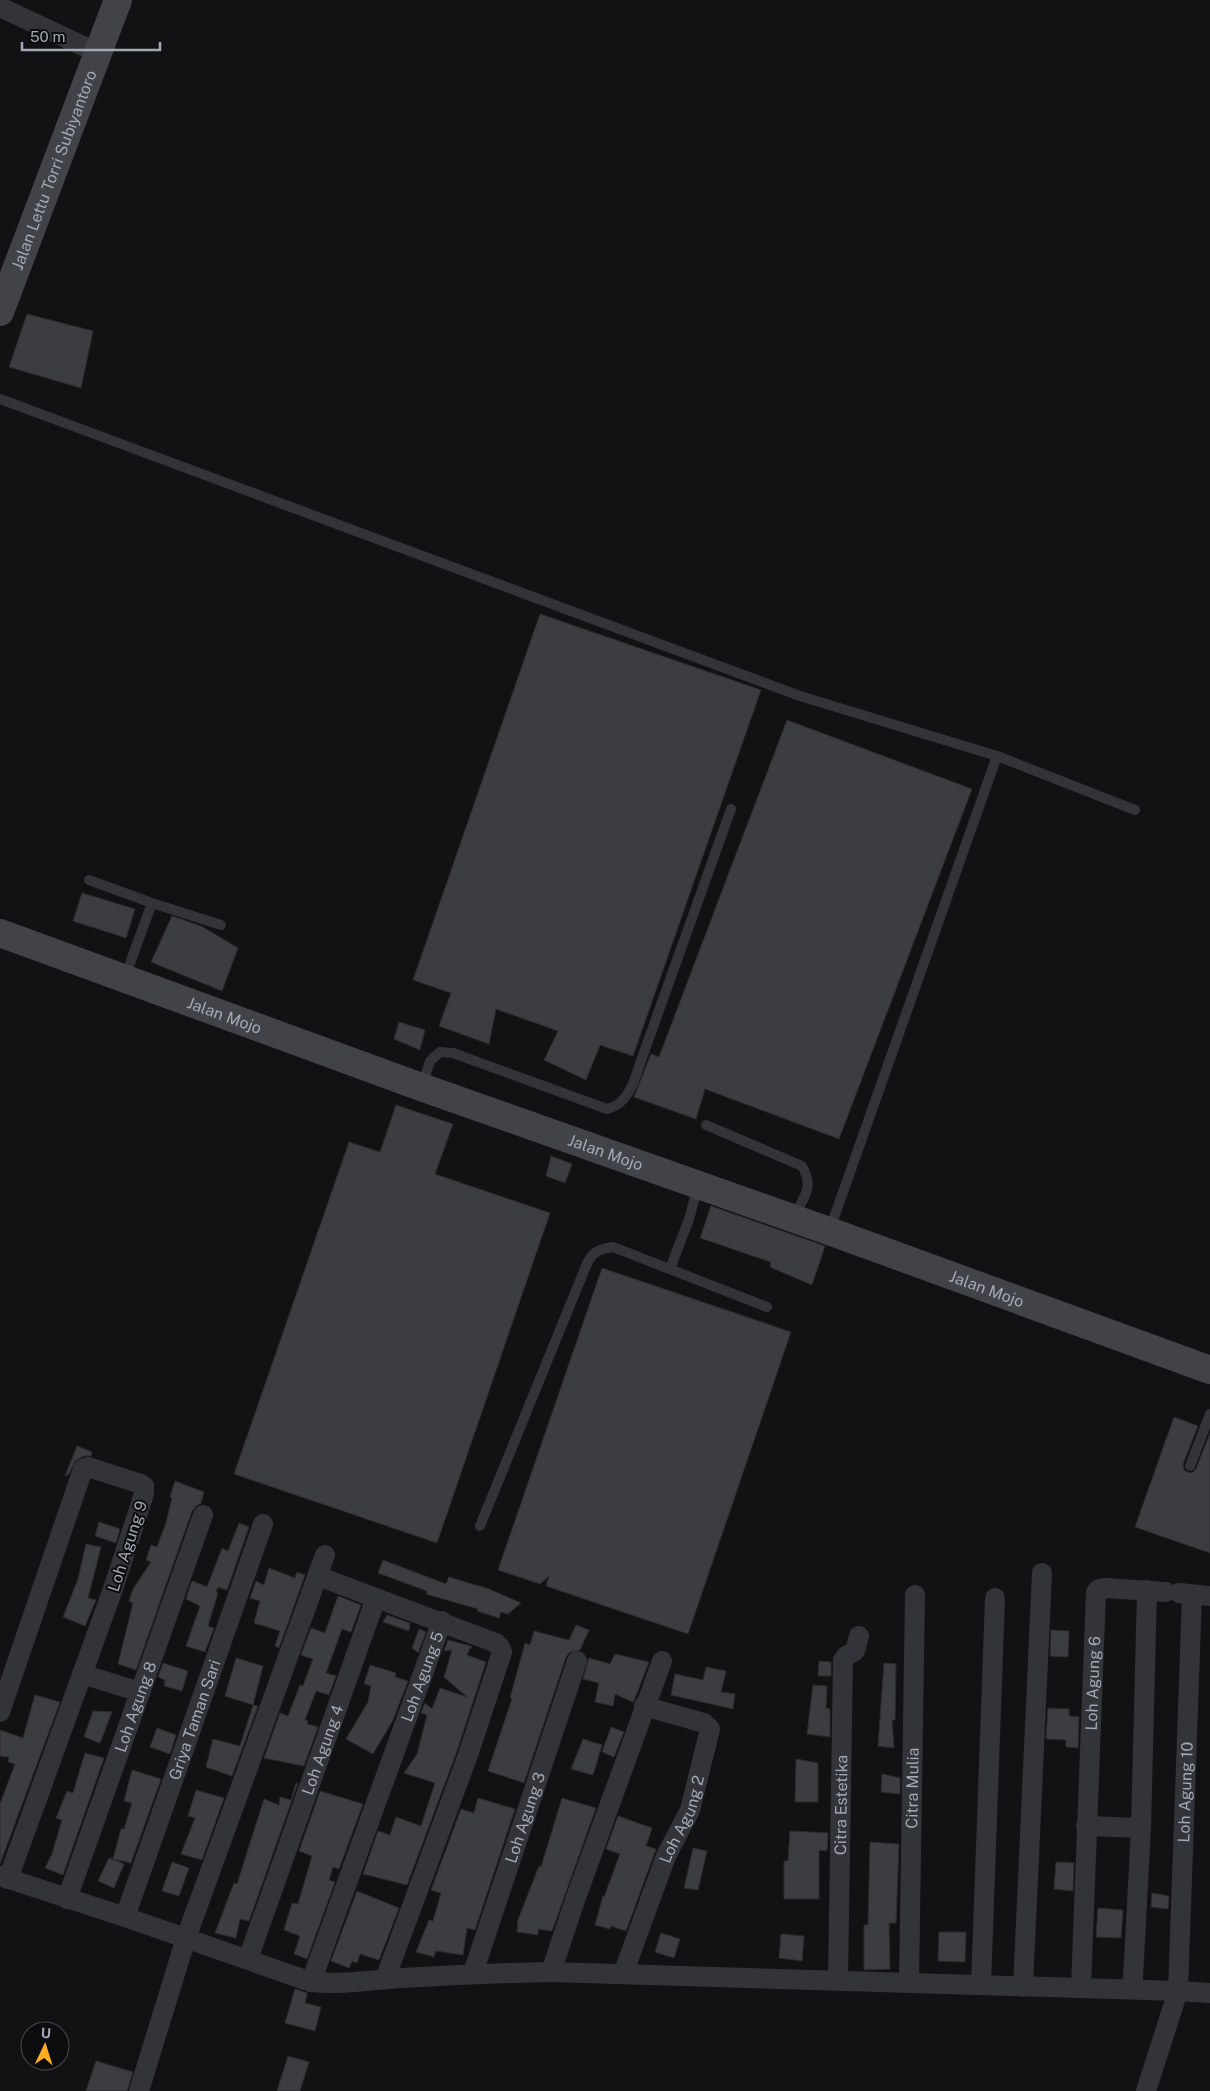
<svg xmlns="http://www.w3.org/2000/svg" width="1210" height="2091" font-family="'Public Sans',sans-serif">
<rect width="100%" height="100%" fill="#121214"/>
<g fill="#3c3d41" stroke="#2c2c30">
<path d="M 27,314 L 93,331 L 81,388 L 9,367 Z"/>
<path d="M 540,614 L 761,690 L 633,1056 L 600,1045 L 586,1080 L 544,1060 L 558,1031 L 496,1009 L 489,1044 L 439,1026 L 451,993 L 413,980 Z"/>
<path d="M 787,720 L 972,789 L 839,1139 L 705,1089 L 696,1119 L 634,1097 L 651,1054 L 659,1057 Z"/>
<path d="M 82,893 L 135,909 L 126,938 L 73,921 Z"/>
<path d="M 172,916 L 201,926 L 238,948 L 222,991 L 151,962 Z"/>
<path d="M 399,1022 L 425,1030 L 420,1050 L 394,1039 Z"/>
<path d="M 396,1105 L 453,1124 L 435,1174 L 550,1213 L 437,1543 L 234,1474 L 349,1142 L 380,1152 Z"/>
<path d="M 551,1156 L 572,1164 L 565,1183 L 546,1176 Z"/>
<path d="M 711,1206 L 825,1246 L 812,1285 L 770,1267 L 771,1262 L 700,1238 Z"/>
<path d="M 602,1268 L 791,1332 L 688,1634 L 546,1586 L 549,1576 L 540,1584 L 498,1570 Z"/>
<path d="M 1174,1417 L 1198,1426 L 1183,1464 L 1184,1470 L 1187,1472 L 1192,1473 L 1196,1469 L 1210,1433 L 1210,1553 L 1135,1527 Z"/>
<path d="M 77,1446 L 92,1452 L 91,1456 L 84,1456 L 75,1461 L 69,1474 L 65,1476 Z"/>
<path d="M 175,1481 L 204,1492 L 201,1503 L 196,1506 L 192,1511 L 136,1670 L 118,1664 L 133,1603 L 129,1601 L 133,1589 L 151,1562 L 146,1560 L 151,1545 L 157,1547 L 166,1523 L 172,1498 L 170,1497 Z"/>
<path d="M 99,1522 L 120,1529 L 116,1543 L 95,1536 Z"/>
<path d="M 239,1523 L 249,1527 L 227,1590 L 218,1587 L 216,1592 L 218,1593 L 208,1626 L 214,1628 L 205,1652 L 186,1646 L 200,1606 L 186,1599 L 191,1583 L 193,1581 L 207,1587 L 222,1548 L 228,1551 Z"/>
<path d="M 86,1544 L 101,1547 L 88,1598 L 96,1600 L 85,1626 L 63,1617 L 78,1579 Z"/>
<path d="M 383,1560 L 446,1584 L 449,1577 L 489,1589 L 521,1603 L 508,1614 L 501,1612 L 499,1618 L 477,1611 L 478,1609 L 426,1594 L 427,1591 L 378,1573 Z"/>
<path d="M 269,1568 L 295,1578 L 297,1572 L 305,1575 L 279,1648 L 275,1646 L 280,1631 L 254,1623 L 260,1601 L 250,1598 L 256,1581 L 264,1585 Z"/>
<path d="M 338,1596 L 361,1605 L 351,1632 L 342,1629 L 326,1673 L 336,1676 L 329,1695 L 316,1691 L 305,1720 L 308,1721 L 307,1724 L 318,1727 L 304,1766 L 264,1758 L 280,1713 L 288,1716 L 300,1685 L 303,1686 L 313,1659 L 301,1655 L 311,1628 L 325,1633 Z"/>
<path d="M 387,1615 L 410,1623 L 409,1631 L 383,1622 Z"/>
<path d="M 576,1625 L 589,1630 L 580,1650 L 570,1652 L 566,1657 L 524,1783 L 488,1771 L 512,1699 L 510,1698 L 525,1643 L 530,1645 L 534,1631 L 569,1640 Z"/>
<path d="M 419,1629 L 426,1632 L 418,1653 L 412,1648 Z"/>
<path d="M 1051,1630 L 1069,1631 L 1068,1657 L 1050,1656 Z"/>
<path d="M 448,1640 L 471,1646 L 472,1648 L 470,1648 L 467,1655 L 486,1662 L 457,1751 L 407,1885 L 363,1874 L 378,1831 L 390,1835 L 396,1817 L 421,1826 L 435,1783 L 404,1773 L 417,1754 L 427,1715 L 421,1713 L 425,1703 L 432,1709 L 440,1688 L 467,1697 L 444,1677 L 452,1650 L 444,1651 Z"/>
<path d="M 615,1654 L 649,1662 L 635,1698 L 633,1702 L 615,1694 L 613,1706 L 595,1702 L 599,1683 L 583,1679 L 589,1658 L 610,1664 Z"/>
<path d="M 236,1658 L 263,1666 L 253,1705 L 225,1696 Z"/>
<path d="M 819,1661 L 831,1662 L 831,1676 L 818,1676 Z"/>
<path d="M 163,1663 L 188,1671 L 182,1691 L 164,1686 L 165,1680 L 158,1677 Z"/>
<path d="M 884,1663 L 896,1664 L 895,1720 L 892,1720 L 894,1748 L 878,1746 Z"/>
<path d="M 370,1665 L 396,1673 L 395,1677 L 408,1681 L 393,1720 L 373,1754 L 346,1739 L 368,1702 L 371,1686 L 364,1684 Z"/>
<path d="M 706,1667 L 726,1671 L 721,1692 L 735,1694 L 733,1709 L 671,1695 L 675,1674 L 703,1680 Z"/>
<path d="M 813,1685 L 827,1686 L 826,1708 L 830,1709 L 830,1737 L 807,1734 Z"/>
<path d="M 35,1695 L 60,1702 L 0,1864 L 0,1804 L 15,1764 L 8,1762 L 9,1757 L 0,1756 L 0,1730 L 23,1738 Z"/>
<path d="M 253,1705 L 258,1706 L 232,1776 L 206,1767 L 213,1739 L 240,1746 Z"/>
<path d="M 1048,1708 L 1069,1709 L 1069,1716 L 1079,1717 L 1078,1748 L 1066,1747 L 1066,1740 L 1046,1739 Z"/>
<path d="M 93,1711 L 112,1712 L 100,1743 L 84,1737 Z"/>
<path d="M 611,1727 L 624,1732 L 614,1757 L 602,1752 Z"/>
<path d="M 157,1728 L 176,1735 L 170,1754 L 150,1747 Z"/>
<path d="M 583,1739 L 602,1745 L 593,1775 L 571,1769 Z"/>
<path d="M 85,1753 L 104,1758 L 63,1875 L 45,1868 L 52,1854 L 62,1820 L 56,1818 L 67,1791 L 73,1793 Z"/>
<path d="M 796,1759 L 818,1763 L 818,1802 L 795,1802 Z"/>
<path d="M 132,1770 L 161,1779 L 131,1863 L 113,1859 L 121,1829 L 124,1829 L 132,1803 L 124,1801 Z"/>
<path d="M 882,1774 L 900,1778 L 900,1794 L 881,1792 Z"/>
<path d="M 296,1783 L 298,1783 L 249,1921 L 240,1919 L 236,1938 L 215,1933 L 234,1883 L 237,1884 L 264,1799 L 279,1805 L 280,1797 L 291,1800 Z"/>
<path d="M 196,1790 L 224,1798 L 202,1860 L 181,1854 L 195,1818 L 188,1816 Z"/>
<path d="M 320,1791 L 363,1804 L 339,1869 L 333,1867 L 329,1880 L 335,1882 L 307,1959 L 294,1954 L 300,1936 L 284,1930 L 292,1903 L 298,1904 L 312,1856 L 299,1851 Z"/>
<path d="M 478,1798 L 515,1809 L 475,1930 L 467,1928 L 463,1955 L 436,1951 L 434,1957 L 416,1952 L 429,1920 L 433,1921 L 441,1893 L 431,1890 L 461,1809 L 474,1813 Z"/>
<path d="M 562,1798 L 596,1808 L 552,1931 L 538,1929 L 538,1935 L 517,1932 L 518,1920 L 539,1866 L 541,1867 Z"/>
<path d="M 618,1816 L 652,1828 L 646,1846 L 656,1849 L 626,1931 L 611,1926 L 610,1929 L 595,1925 L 603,1896 L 604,1897 L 620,1854 L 606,1849 Z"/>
<path d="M 790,1831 L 828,1833 L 827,1851 L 819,1850 L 819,1899 L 784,1899 L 784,1861 L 788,1861 Z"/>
<path d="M 870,1842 L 899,1844 L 896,1923 L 889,1923 L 890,1969 L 864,1970 L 864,1925 L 868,1925 Z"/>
<path d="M 693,1848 L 707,1851 L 698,1890 L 684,1888 Z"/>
<path d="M 109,1858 L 124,1864 L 114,1888 L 98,1881 Z"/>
<path d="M 172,1862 L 189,1868 L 179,1896 L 162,1891 Z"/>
<path d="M 1056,1862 L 1074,1863 L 1073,1891 L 1054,1889 Z"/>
<path d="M 357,1891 L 399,1908 L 379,1960 L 360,1954 L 357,1963 L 352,1961 L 349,1968 L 331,1961 Z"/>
<path d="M 1152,1893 L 1169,1896 L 1168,1909 L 1151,1907 Z"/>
<path d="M 1098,1908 L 1123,1910 L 1121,1938 L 1096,1937 Z"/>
<path d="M 939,1932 L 966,1932 L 965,1962 L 938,1961 Z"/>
<path d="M 661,1933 L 680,1939 L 674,1958 L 655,1952 Z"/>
<path d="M 781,1934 L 804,1936 L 802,1961 L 779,1958 Z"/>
<path d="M 295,1989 L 307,1993 L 305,2003 L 321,2007 L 315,2031 L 285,2023 Z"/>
<path d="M 288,2056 L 309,2062 L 300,2091 L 277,2091 Z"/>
<path d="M 96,2061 L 133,2072 L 127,2091 L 86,2091 Z"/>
</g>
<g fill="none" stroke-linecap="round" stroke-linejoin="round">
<g stroke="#333439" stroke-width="10">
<path d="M 0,399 L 800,696 L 997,756 L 1135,810"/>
<path d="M 89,880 L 152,903 L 125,977"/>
<path d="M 152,903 L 221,925"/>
<path d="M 422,1086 L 430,1061 L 440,1052 L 453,1053 L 607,1109 C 630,1104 635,1077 642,1058 L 731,809"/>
<path d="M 706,1125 L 802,1166 C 815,1188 803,1198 793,1218"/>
<path d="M 830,1229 L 997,756"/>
<path d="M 670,1269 L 689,1219 L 698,1186"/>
<path d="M 1190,1466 L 1210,1414"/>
<path d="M 480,1526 L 586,1266 C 592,1252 598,1249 613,1247 L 767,1307"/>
</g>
<g stroke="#333439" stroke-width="20">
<path d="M 0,7 L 98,53"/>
<path d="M 1179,1593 L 1210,1596"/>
<path d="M 376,1598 L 496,1643 L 500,1647 L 502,1652 L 468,1755 L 385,1979"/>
<path d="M 82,1674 L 140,1692"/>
<path d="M 0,1712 L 83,1469 L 88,1467 L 141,1484 L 144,1486 L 144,1494 L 113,1589 L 8,1879"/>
<path d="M 1086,1826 L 1141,1828"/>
<path d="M 0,1876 L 125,1917 L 311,1982 C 342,1985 371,1980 402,1978 C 452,1975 502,1973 551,1972 L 1178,1991 L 1210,1993"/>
<path id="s1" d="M 67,1899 L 203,1515"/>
<path id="s2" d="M 125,1917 L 263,1524"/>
<path id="s3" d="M 248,1959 L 376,1598 L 318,1576"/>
<path d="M 551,1972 L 575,1900 L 662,1661"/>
<path id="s4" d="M 473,1973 L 577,1661"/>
<path id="s5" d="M 623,1974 L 666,1856 L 690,1810 L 710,1729 L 704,1723 L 644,1706"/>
<path d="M 1133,1978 L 1141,1828 L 1147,1590"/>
<path id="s6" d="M 838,1980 L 843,1660 L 846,1656 L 855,1651 L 859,1636"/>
<path id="s7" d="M 311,1982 L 442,1621"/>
<path id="s8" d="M 909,1982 L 915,1595"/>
<path d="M 981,1985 L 995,1598"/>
<path d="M 1023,1987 L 1042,1573"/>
<path id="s9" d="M 1081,1988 L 1096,1592 L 1099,1589 L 1106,1588 L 1166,1592"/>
<path d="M 139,2091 L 186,1938 L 325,1555"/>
<path id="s10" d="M 1146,2091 L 1178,1991 L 1192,1595"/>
</g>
<g stroke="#414349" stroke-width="28">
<path id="s11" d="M 0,312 L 118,0"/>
<path id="s12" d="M 0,933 L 421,1087 L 829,1231 L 1210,1370"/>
</g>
</g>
<g text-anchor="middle" stroke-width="4" stroke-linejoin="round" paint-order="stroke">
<g font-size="16" fill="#a2a9b5" stroke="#0d0d0f">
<text dy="6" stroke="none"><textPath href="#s11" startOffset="152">Jalan Lettu Torri Subiyantoro</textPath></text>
<text dy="6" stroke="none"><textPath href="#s12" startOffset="239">Jalan Mojo</textPath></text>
<text dy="6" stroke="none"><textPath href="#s12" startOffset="644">Jalan Mojo</textPath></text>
<text dy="6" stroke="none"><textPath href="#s12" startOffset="1049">Jalan Mojo</textPath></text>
<text transform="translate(127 1546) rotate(-72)" y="6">Loh Agung 9</text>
<text dy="6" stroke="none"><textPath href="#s7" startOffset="325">Loh Agung 5</textPath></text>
<text dy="6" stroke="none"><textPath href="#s9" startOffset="305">Loh Agung 6</textPath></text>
<text dy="6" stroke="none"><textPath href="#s1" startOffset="204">Loh Agung 8</textPath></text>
<text dy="6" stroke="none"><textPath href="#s2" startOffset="209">Griya Taman Sari</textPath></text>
<text dy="6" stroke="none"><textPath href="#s3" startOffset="222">Loh Agung 4</textPath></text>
<text dy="6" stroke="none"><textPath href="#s8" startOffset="194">Citra Mulia</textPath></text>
<text dy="6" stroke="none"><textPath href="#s10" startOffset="304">Loh Agung 10</textPath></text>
<text dy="6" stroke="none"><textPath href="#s6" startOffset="175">Citra Estetika</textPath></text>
<text dy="6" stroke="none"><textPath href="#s4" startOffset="164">Loh Agung 3</textPath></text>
<text dy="6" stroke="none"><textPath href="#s5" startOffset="166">Loh Agung 2</textPath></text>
</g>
</g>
<g transform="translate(45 2046) rotate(4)"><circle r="24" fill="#0d0d0f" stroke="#494b51"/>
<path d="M0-4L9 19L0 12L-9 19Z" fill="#fdaf21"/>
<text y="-8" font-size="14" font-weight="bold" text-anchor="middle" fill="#a2a9b5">U</text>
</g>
<path d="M22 42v8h138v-8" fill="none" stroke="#a2a9b5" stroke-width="2.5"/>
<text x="30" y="42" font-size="15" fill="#a2a9b5" stroke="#0d0d0f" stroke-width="4" paint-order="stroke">50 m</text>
</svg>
